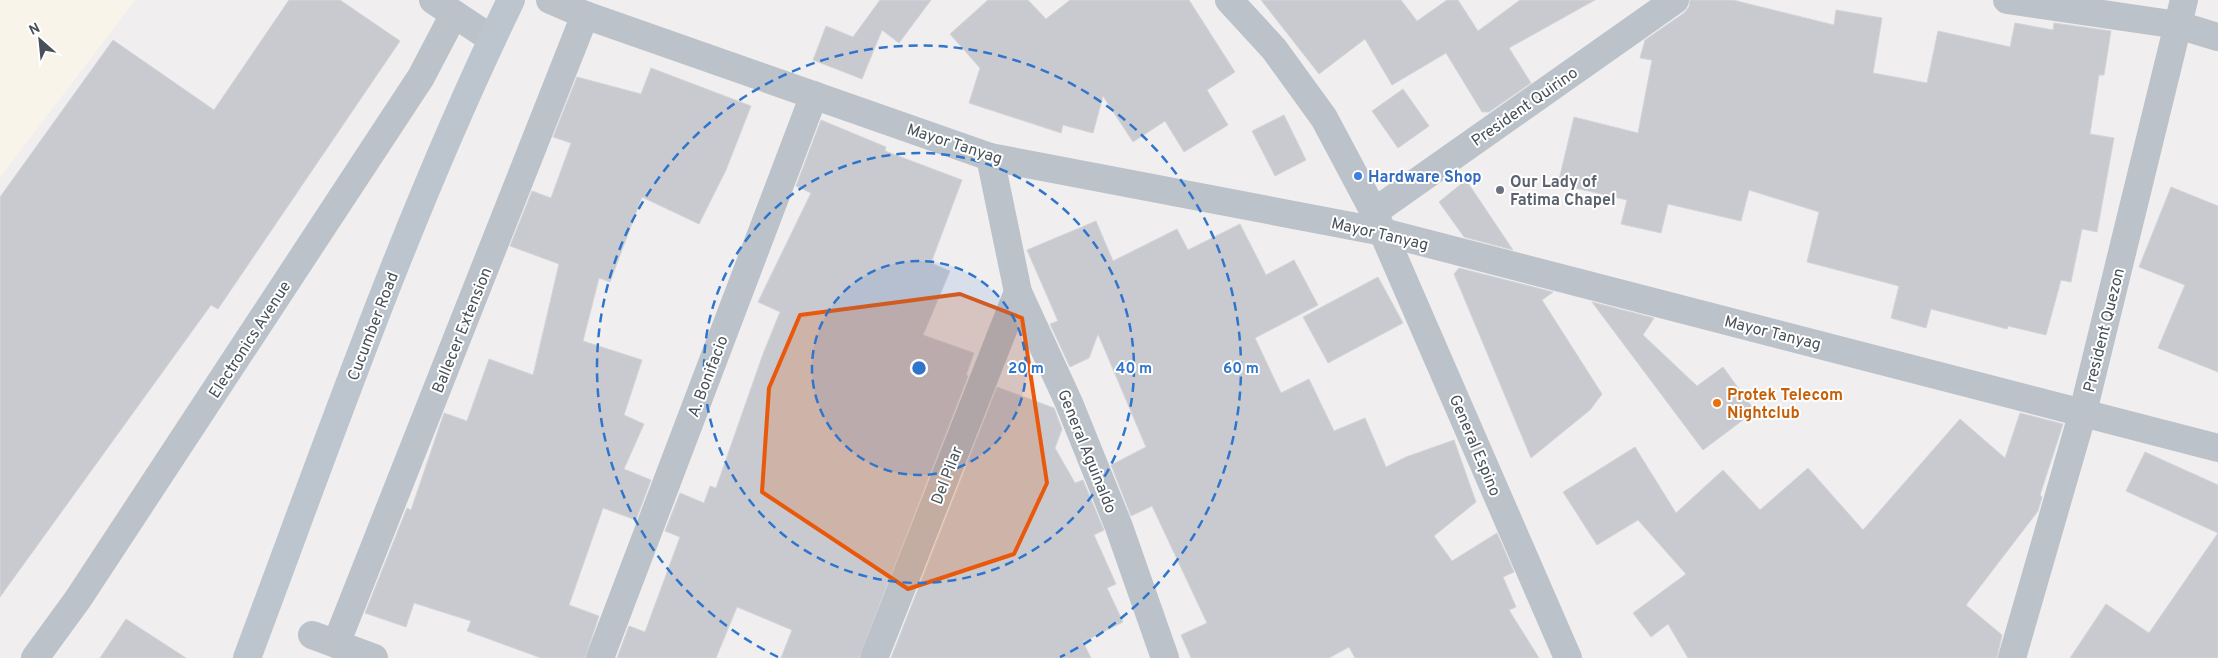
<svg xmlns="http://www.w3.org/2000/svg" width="2218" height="658" font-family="Overpass,sans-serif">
<rect width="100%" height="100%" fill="#f0eeee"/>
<path fill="#f9f4e9" d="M 0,0 L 135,0 L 0,178 Z"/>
<g fill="#c9cad0" stroke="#d3d5d9">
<path d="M 289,0 L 340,0 L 400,41 L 218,309 L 211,305 L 0,597 L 0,197 L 113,40 L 214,110 Z"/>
<path d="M 880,0 L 931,0 L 899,43 L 882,30 L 862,79 L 813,60 L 826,26 L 853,37 Z"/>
<path d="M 988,0 L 1028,0 L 1046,19 L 1070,0 L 1189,0 L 1235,72 L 1207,90 L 1228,125 L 1184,152 L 1165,121 L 1133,142 L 1103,96 L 1093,133 L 1063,125 L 1061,133 L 969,103 L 980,68 L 950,34 Z"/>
<path d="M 1261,0 L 1401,0 L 1417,21 L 1447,0 L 1458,0 L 1478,31 L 1520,0 L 1595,0 L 1509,48 L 1531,83 L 1489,112 L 1482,112 L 1446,53 L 1392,85 L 1365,39 L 1319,74 Z"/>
<path d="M 1690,0 L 1733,0 L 1834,25 L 1836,10 L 1882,18 L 1873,73 L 1927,83 L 1938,31 L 2010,47 L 2015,23 L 2053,30 L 2054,23 L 2111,31 L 2104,75 L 2099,75 L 2090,134 L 2114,138 L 2097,232 L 2082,229 L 2071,282 L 2061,280 L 2046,335 L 2008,326 L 2007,329 L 1931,309 L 1926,328 L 1891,318 L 1899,286 L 1807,262 L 1819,212 L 1749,190 L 1741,221 L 1668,204 L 1661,233 L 1621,224 L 1627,200 L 1558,184 L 1574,117 L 1638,133 L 1652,60 L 1640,58 L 1645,40 L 1684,13 L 1689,7 Z"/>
<path d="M 651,68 L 751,106 L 726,170 L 699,224 L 642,197 L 610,282 L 599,278 L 583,341 L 642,360 L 624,415 L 644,424 L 624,469 L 651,480 L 636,520 L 603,508 L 569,605 L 599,616 L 585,658 L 541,658 L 467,631 L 471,621 L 414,603 L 406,627 L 365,613 L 407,508 L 411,510 L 444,413 L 467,421 L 489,359 L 533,375 L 559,264 L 510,246 L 532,191 L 551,198 L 571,143 L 553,137 L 577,77 L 641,94 Z"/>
<path d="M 1403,89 L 1429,126 L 1398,148 L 1372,111 Z"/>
<path d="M 1284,115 L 1306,160 L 1275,176 L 1252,131 Z"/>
<path d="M 821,120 L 886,147 L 885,151 L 962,180 L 931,263 L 950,271 L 923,335 L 974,353 L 966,375 L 968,376 L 859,658 L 781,658 L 792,630 L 737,607 L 716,658 L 617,658 L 629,626 L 645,632 L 680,537 L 665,531 L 680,493 L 704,503 L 710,486 L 716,488 L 763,354 L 780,312 L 758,302 L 811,193 L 796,186 Z"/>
<path d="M 1466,180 L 1513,250 L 1464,237 L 1439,202 Z"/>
<path d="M 2171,187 L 2218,206 L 2218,372 L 2158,348 L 2185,285 L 2139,267 Z"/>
<path d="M 1096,221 L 1113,261 L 1177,229 L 1188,250 L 1240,224 L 1266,275 L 1294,260 L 1318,305 L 1255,338 L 1281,393 L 1309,379 L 1334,431 L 1365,418 L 1386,467 L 1406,457 L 1454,440 L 1476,502 L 1434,536 L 1452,561 L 1497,533 L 1514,572 L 1503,577 L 1516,607 L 1509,610 L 1539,658 L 1355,658 L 1349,647 L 1329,658 L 1191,658 L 1181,635 L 1207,623 L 1152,506 L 1131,516 L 1111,465 L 1146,447 L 1098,334 L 1089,358 L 1070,367 L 1050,324 L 1058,321 L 1027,250 Z"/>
<path d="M 1459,268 L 1553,292 L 1542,300 L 1602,394 L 1590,410 L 1531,458 L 1454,274 Z"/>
<path d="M 1378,277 L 1403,323 L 1328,363 L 1303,317 Z"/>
<path d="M 1592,302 L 1654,318 L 1643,335 L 1697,386 L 1723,367 L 1755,411 L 1703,450 Z"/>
<path d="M 997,387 L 1054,408 L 1062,429 L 1055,448 L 1075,483 L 1083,480 L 1104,530 L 1094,535 L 1116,584 L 1107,588 L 1123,622 L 1083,642 L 1091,658 L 891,658 Z"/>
<path d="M 2020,413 L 2063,424 L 2040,495 L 2042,497 L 2038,511 L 1966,605 L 2002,635 L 1997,658 L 1688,658 L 1668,624 L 1651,637 L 1633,613 L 1686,574 L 1638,520 L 1597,545 L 1563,492 L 1635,447 L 1676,513 L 1723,470 L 1760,510 L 1808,468 L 1863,530 L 1960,419 L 2005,458 Z"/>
<path d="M 2145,452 L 2218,485 L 2218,658 L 2070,658 L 2106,604 L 2149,633 L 2218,533 L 2126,491 Z"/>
<path d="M 126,619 L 186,658 L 100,658 Z"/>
</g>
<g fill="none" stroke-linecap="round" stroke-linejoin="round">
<g stroke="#bbc2c9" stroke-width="28">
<path d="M 550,0 L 585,15 L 990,157 L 1383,232 L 2218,448"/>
<path d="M 1229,0 L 1274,49 L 1324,118 L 1374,212 L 1568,658"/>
<path d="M 2007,0 L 2178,25 L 2218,37"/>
<path d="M 990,157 L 1018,292 L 1069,403 L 1119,527 L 1165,658"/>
<path d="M 1374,212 L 1675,0"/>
<path d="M 312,635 L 374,658"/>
<path d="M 336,644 L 585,15"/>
<path d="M 35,658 L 78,599 L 421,77 L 454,14"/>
<path d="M 600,658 L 814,95"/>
<path d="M 874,658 L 1018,292"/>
<path d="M 2012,658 L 2083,412 L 2184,0"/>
</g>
<path stroke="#bbc2c9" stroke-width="28" d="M 433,0 L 492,39"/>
<path stroke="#bcc5ce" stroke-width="28" d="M 247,658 C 330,437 408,212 511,0"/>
</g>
<path fill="#e8590c" fill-opacity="0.2" stroke="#e8590c" stroke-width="4" stroke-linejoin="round" d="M 960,294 L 1022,318 L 1047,483 L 1014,554 L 908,589 L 762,492 L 769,388 L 800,315 Z"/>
<circle cx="919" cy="368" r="107" fill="#2e75cb" fill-opacity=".12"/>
<g fill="none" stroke="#2e75cb" stroke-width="2.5" stroke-dasharray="9 6">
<circle cx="919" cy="368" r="107"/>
<circle cx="919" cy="368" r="215"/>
<path d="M778 657A322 322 0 1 1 1060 657"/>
</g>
<circle fill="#3f7fe0" stroke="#fff" stroke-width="2" cx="1358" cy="176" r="5"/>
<circle fill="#6b7280" stroke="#fff" stroke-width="2" cx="1500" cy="190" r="5"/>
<circle fill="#e8710a" stroke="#fff" stroke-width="2" cx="1717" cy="403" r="5"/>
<g text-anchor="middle" stroke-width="4" stroke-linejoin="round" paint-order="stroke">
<g font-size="16" fill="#485159" stroke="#fff">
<text transform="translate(1524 106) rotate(-35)" y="6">President Quirino</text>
<text transform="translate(955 143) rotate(18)" y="6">Mayor Tanyag</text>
<text transform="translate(1380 233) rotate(13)" y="6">Mayor Tanyag</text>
<text transform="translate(372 326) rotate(-69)" y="6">Cucumber Road</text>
<text transform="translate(461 330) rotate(-68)" y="6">Ballecer Extension</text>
<text transform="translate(2103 330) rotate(-76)" y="6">President Quezon</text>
<text transform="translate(1773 332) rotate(14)" y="6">Mayor Tanyag</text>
<text transform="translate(249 339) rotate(-57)" y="6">Electronics Avenue</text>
<text transform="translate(707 376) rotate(-69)" y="6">A. Bonifacio</text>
<text transform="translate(1476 445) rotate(67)" y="6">General Espino</text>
<text transform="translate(1088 451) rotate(68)" y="6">General Aguinaldo</text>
<text transform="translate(946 475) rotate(-69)" y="6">Del Pilar</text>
</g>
<g font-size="16" font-weight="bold" fill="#366cbe" stroke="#fff" text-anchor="start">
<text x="1368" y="182">Hardware Shop</text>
</g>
<g font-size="16" font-weight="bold" fill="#5b616d" stroke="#fff" text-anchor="start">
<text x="1510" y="187">Our Lady of<tspan x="1510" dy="18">Fatima Chapel</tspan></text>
</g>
<g font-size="16" font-weight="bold" fill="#c56008" stroke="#fff" text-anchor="start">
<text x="1727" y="400">Protek Telecom<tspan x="1727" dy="18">Nightclub</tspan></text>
</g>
</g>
<circle cx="919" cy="368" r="8" fill="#2e75cb" stroke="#fff" stroke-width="2.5"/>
<g font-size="15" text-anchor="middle" font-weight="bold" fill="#2e75cb" stroke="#fff" stroke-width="4" stroke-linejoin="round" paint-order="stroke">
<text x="1026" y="373">20 m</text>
<text x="1134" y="373">40 m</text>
<text x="1241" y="373">60 m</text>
</g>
<g transform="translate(40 40) rotate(333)" stroke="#ffffff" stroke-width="4" paint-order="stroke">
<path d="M0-4L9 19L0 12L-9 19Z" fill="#485159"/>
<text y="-8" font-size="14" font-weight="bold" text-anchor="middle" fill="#485159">N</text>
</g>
</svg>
